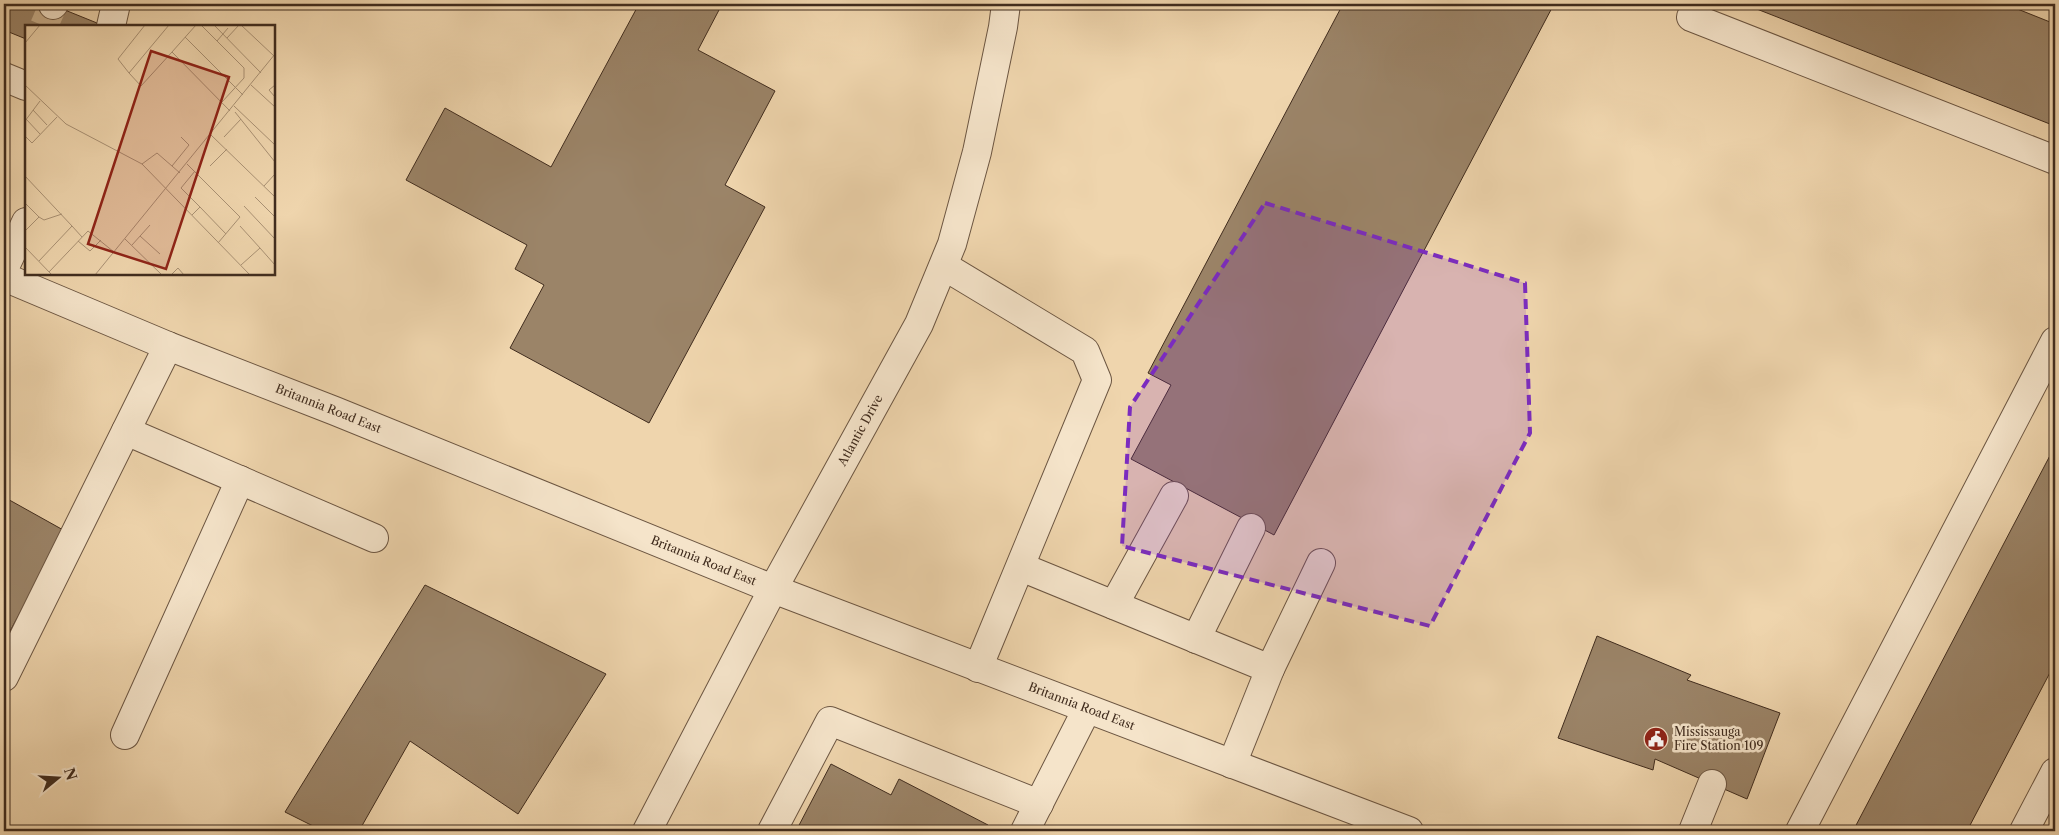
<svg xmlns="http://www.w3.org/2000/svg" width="2059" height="835" font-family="'Libre Caslon Text',serif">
<rect width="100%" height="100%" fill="#efd5ad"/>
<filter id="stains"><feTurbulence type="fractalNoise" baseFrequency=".004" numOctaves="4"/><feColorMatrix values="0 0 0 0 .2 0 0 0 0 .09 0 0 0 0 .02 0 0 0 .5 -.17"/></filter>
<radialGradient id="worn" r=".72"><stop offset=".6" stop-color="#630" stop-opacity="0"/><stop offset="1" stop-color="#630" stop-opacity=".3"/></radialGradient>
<g fill="#9b8468" stroke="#402c1e">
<path d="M 4,4 L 50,4 L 97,23 L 96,26 L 26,26 L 26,39 L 4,30 Z"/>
<path d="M 639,4 L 707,4 L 719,10 L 698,50 L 775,91 L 725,185 L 765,207 L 649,423 L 510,348 L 544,285 L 515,269 L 527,245 L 406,180 L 445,108 L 551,167 Z"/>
<path d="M 1343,4 L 1554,4 L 1274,535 L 1131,459 L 1171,385 L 1148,373 Z"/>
<path d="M 1744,4 L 2005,4 L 2055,24 L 2055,126 Z"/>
<path d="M 2055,446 L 2055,663 L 1967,831 L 1853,831 Z"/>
<path d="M 4,497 L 65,531 L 4,642 Z"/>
<path d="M 425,585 L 606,674 L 518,814 L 410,741 L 359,831 L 323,831 L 285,812 Z"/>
<path d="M 1597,636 L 1691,675 L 1687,680 L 1780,713 L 1747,799 L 1655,759 L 1653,770 L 1558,738 Z"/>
<path d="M 831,764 L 891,795 L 899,779 L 988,825 L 984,831 L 796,831 Z"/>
</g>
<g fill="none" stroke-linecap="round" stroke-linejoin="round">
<path stroke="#ccb390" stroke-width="28" stroke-dasharray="28 14" stroke-linecap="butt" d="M 44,26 L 53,5"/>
<g stroke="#6c5642" stroke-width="30">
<g id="minor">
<path d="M 1698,4 L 1691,17 L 2055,160"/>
<path d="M 53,5 L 54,4"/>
<path d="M 111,26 L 116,4"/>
<path d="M 4,77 L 26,86"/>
<path d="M 944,266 L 1085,351 L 1097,380 L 978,668"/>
<path d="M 4,269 L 26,222"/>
<path id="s1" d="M 4,277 L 168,346 L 335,411 L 773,589 L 1409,831"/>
<path d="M 126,431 L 374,538"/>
<path d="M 1021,567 L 1270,669 L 1321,563"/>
<path d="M 1114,605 L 1174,496"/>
<path d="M 1196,639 L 1251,528"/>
<path d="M 4,677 L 168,346"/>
<path d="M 125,735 L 240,480"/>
<path d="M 1232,764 L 1270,669"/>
<path id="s2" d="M 647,831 L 773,589 L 919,324 L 952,244 L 977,152 L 1003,27 L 1006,4"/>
<path d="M 772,831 L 830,721 L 1039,804"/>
<path d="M 1025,831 L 1087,709"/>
<path d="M 1693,831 L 1712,784"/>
<path d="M 1800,831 L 2055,341"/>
<path d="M 2024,831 L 2055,772"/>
</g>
</g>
<use href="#minor" stroke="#f5e4ca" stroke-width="28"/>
</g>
<path fill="#7b2cbf" fill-opacity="0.2" stroke="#7b2cbf" stroke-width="4" stroke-dasharray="10 6" stroke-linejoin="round" d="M 1265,203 L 1525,283 L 1530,433 L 1430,626 L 1122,546 L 1130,407 Z"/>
<defs>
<g id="civic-disc" transform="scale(1.25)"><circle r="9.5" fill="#8f2418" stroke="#f5e4ca"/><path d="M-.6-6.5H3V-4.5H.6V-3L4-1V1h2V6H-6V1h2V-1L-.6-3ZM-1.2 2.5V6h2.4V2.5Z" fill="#fff"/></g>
</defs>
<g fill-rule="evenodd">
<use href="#civic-disc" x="1656" y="739"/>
</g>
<g text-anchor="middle" stroke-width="5" stroke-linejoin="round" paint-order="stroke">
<g font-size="12" fill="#402c1e" stroke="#f5e4ca">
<text dy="4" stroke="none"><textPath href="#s1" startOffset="350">Britannia Road East</textPath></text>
<text dy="4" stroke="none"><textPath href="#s2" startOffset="454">Atlantic Drive</textPath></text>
<text dy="4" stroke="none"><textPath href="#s1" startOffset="755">Britannia Road East</textPath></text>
<text dy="4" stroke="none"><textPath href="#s1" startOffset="1160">Britannia Road East</textPath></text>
</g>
<g font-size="12" fill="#402c1e" stroke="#f5e4ca" text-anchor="start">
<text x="1674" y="736">Mississauga<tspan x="1674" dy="14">Fire Station 109</tspan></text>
</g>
</g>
<g transform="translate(25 25)">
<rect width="250" height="250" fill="#efd5ad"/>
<path fill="none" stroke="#a99174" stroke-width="1" d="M 120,0 L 93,34 L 104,48 L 144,0M 171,0 L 147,27 L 205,86M 176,0 L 219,43 L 219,53 L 197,77M 189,0 L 236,48M 216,0 L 249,31M 160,12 L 218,70M 202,13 L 214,0M 192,16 L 203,3M 0,18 L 15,0M 104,48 L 116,61 L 147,27M 0,60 L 41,99 L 117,139 L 225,250M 226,60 L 250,82M 250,60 L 244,65 L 250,72M 209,81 L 250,120M 8,85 L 22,100M 210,87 L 250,137M 1,94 L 15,109M 0,96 L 15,76M 186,110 L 250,172M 0,111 L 7,118 L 32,92M 199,112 L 216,94M 117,139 L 132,128 L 155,148M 162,139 L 215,192 L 193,218M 147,141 L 164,120 L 156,112M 185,141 L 202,124M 0,151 L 47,201M 239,161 L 250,149M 230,172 L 250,192M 0,178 L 14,192 L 0,206M 219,181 L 250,214M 175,182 L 201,209M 167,190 L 175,182 L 156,163 L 170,146M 14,192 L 19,195 L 37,189M 215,201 L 235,223M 115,211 L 135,229M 100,214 L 137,250M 53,216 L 65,226 L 76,215M 107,220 L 125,200M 0,222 L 27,250M 14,236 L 47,201 L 57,212M 216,240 L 235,223 L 250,240M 24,247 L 63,206 L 89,227M 70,250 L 250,29M 146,250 L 153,243 L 159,250"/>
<path fill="#8f2418" fill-opacity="0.15" stroke="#8f2418" stroke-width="2.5" d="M 126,26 L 204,52 L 141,244 L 63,219 Z"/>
<rect width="250" height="250" fill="none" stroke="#402c1e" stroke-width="2.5"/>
</g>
<rect width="2059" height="835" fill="none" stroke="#efd5ad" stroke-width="20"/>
<rect x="5" y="5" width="2049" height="825" fill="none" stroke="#402c1e" stroke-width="2.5"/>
<rect x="10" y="10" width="2039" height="815" fill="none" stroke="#402c1e"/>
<g transform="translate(58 778) rotate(72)" stroke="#f5e4ca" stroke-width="4" paint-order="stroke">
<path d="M0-4L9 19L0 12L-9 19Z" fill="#402c1e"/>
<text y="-8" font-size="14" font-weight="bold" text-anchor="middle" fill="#402c1e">N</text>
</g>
<rect width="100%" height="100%" filter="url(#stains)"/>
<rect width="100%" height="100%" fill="url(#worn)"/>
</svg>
